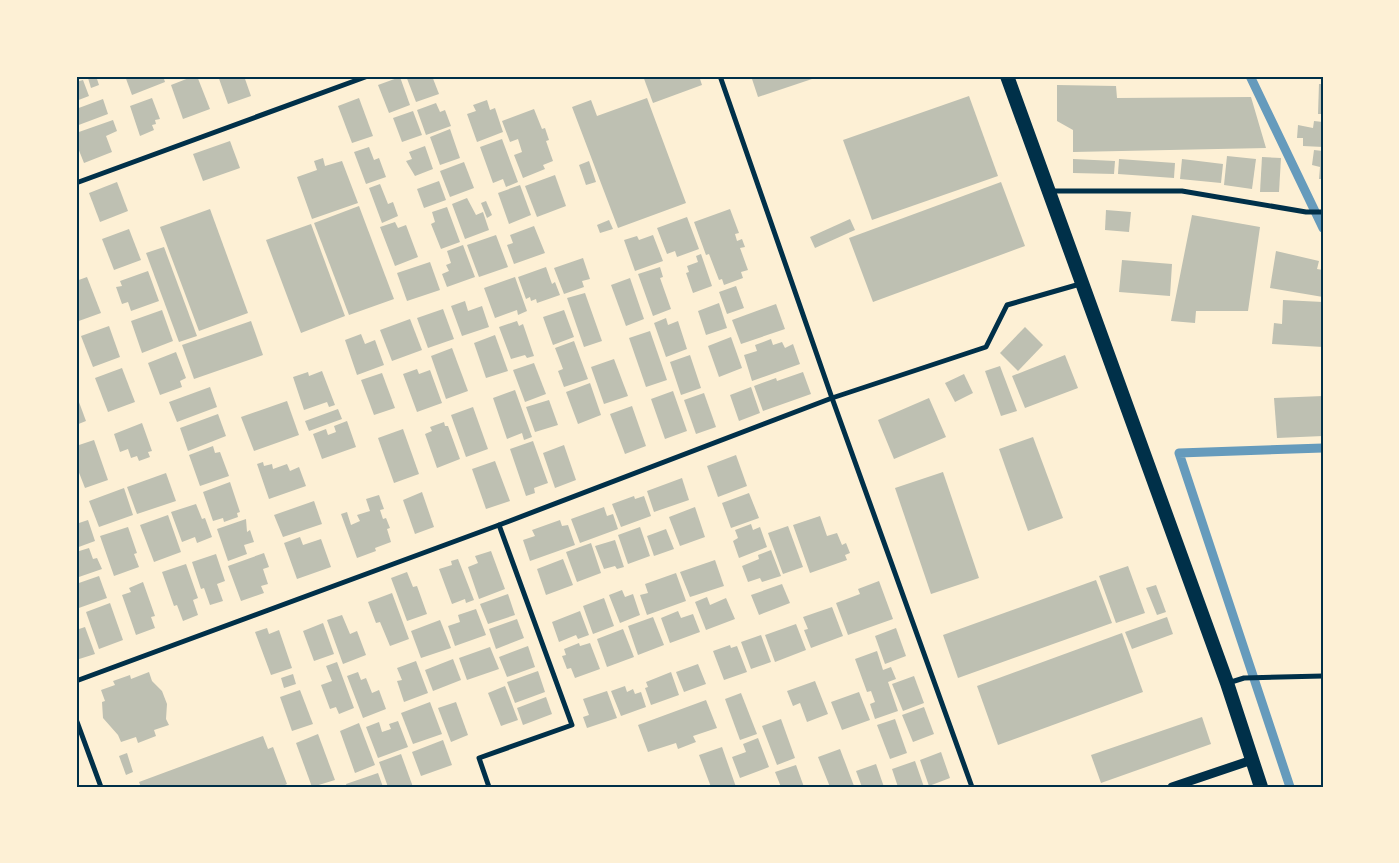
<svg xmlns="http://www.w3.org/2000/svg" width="1399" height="863" font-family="Roboto,sans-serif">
<rect width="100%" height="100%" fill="#fdf0d5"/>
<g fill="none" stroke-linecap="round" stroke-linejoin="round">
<g stroke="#669bbc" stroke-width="9">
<path d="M 1250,76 L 1323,228"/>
<path d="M 1290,787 L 1179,453 L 1323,448"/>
</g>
</g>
<g fill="#bec0b2">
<path d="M 96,76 L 99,85 L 91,88 L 88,78 Z"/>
<path d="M 125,76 L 163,76 L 165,82 L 132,95 Z"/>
<path d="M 194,76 L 197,76 L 210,109 L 183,119 L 171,85 Z"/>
<path d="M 218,76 L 244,76 L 251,96 L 228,104 Z"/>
<path d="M 406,76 L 432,76 L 439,94 L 416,102 Z"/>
<path d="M 643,76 L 699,76 L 702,85 L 653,103 Z"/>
<path d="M 751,76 L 818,76 L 818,77 L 758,97 Z"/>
<path d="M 400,77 L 410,105 L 389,113 L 378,85 Z"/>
<path d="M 83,80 L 89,96 L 76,101 L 76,82 Z"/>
<path d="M 1319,84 L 1323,84 L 1323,114 L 1318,114 Z"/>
<path d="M 1057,85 L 1116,86 L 1117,98 L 1251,97 L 1266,148 L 1073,152 L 1073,130 L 1057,121 Z"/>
<path d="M 969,96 L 998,176 L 872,220 L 843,140 Z"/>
<path d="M 152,98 L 160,119 L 155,120 L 156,124 L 152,125 L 154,130 L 140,136 L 130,106 Z"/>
<path d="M 359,98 L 373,136 L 352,143 L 338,106 Z"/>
<path d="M 647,98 L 686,203 L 618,228 L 572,107 L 591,100 L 597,116 Z"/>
<path d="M 103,99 L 108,114 L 76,126 L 76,109 Z"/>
<path d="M 487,100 L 490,110 L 495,108 L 503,132 L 477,142 L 467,114 L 476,111 L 473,105 Z"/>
<path d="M 436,103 L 440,112 L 445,110 L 451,126 L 426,135 L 417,110 Z"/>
<path d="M 534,109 L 542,129 L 545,128 L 549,140 L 546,141 L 553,161 L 543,165 L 545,169 L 523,178 L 514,155 L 522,152 L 518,139 L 510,142 L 502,121 Z"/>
<path d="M 413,111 L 422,135 L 402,142 L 393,118 Z"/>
<path d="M 113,120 L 117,131 L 106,136 L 112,152 L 84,163 L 76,143 L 76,133 Z"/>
<path d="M 1314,121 L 1323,122 L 1323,147 L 1303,146 L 1303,138 L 1297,138 L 1298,125 L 1313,128 Z"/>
<path d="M 450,129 L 460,158 L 440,165 L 430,137 Z"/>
<path d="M 502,139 L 518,182 L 506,187 L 503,179 L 493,183 L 480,147 Z"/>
<path d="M 230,141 L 240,168 L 203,181 L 193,154 Z"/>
<path d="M 425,146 L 433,169 L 415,176 L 406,161 L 412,159 L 409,152 Z"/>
<path d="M 369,147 L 374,160 L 379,158 L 386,177 L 366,184 L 354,152 Z"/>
<path d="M 1314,150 L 1323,151 L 1323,179 L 1319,179 L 1320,167 L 1312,165 Z"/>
<path d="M 1227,156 L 1256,159 L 1252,189 L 1224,185 Z"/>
<path d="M 1262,157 L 1281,158 L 1279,192 L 1260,192 Z"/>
<path d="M 323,158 L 325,166 L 342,161 L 358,203 L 312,219 L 297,177 L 317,170 L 314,161 Z"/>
<path d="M 1073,159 L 1115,161 L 1114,174 L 1073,173 Z"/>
<path d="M 1119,159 L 1175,163 L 1174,178 L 1118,174 Z"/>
<path d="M 1182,159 L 1223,164 L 1221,183 L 1180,179 Z"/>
<path d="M 589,161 L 596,182 L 586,185 L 579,165 Z"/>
<path d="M 464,162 L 474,188 L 450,197 L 440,171 Z"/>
<path d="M 555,175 L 566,206 L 537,217 L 525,186 Z"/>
<path d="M 439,181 L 446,200 L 424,208 L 417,189 Z"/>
<path d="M 117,182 L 128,211 L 100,222 L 89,193 Z"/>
<path d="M 1001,182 L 1025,246 L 873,302 L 849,238 Z"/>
<path d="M 380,184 L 388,204 L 393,202 L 398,216 L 382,223 L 369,188 Z"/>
<path d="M 520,185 L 531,215 L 509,224 L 498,193 Z"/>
<path d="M 467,198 L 476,215 L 483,212 L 489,230 L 465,239 L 452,204 Z"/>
<path d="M 486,201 L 492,215 L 487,218 L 481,203 Z"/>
<path d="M 359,206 L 394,299 L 349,315 L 314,223 Z"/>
<path d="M 447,207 L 460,242 L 441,249 L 431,224 L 435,222 L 432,212 Z"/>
<path d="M 210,209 L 248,313 L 199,331 L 160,227 Z"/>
<path d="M 730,209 L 739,233 L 735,234 L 737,241 L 742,239 L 745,247 L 740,248 L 748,270 L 741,272 L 743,278 L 724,285 L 722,279 L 719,280 L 709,254 L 706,255 L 694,222 Z"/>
<path d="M 1106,210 L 1131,212 L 1129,232 L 1105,230 Z"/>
<path d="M 1192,215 L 1260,227 L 1248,311 L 1196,311 L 1195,323 L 1171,321 Z"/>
<path d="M 687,217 L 699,249 L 677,257 L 675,251 L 667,254 L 657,228 Z"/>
<path d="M 850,219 L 855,230 L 815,248 L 810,237 Z"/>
<path d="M 609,220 L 613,229 L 600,233 L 597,225 Z"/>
<path d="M 395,222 L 398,228 L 406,225 L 418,257 L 395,266 L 380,227 Z"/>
<path d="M 311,224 L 345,316 L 301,333 L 266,240 Z"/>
<path d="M 534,226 L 545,253 L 514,264 L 507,245 L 513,243 L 510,235 Z"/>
<path d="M 129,229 L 141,260 L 114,270 L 102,239 Z"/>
<path d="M 496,235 L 508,267 L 479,277 L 467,245 Z"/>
<path d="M 653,235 L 663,261 L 635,271 L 624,240 L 637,236 L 639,240 Z"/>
<path d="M 463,245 L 475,277 L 447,287 L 442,274 L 449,271 L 446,265 L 451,263 L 447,251 Z"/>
<path d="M 164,247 L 197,336 L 179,342 L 146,253 Z"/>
<path d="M 1276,251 L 1319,261 L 1317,269 L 1323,270 L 1323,297 L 1270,288 Z"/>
<path d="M 701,254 L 712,286 L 693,293 L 686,273 L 689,272 L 687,266 L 698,262 L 696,256 Z"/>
<path d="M 583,258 L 590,279 L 582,281 L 584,287 L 564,294 L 554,268 Z"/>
<path d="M 1122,260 L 1172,264 L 1170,296 L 1119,292 Z"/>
<path d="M 430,262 L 440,290 L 407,301 L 397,273 Z"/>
<path d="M 546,267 L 552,284 L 555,282 L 560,295 L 537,303 L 536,299 L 531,301 L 530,297 L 526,299 L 518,277 Z"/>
<path d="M 660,267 L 663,277 L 660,278 L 671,309 L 653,316 L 638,274 Z"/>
<path d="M 148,271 L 159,301 L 131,311 L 128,302 L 122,304 L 116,287 L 122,286 L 120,281 Z"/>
<path d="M 87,277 L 101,313 L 76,322 L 76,281 Z"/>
<path d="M 515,277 L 527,311 L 518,315 L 517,310 L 495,318 L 484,288 Z"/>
<path d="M 630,278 L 644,319 L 626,326 L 611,285 Z"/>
<path d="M 736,286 L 744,308 L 727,314 L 719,292 Z"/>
<path d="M 585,293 L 602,341 L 584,347 L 567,298 Z"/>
<path d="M 1283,300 L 1323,302 L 1323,347 L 1272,344 L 1274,323 L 1282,324 Z"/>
<path d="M 465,301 L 468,311 L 482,306 L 489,327 L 462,336 L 451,306 Z"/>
<path d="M 719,303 L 727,328 L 706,335 L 698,311 Z"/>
<path d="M 776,304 L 785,329 L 741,344 L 732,320 Z"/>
<path d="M 443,309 L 454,339 L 428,348 L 417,318 Z"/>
<path d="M 162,310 L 173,341 L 142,353 L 131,321 Z"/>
<path d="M 564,310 L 574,337 L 553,345 L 543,317 Z"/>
<path d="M 666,318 L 668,325 L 678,321 L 687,349 L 666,357 L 654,323 Z"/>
<path d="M 410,319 L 422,350 L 392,361 L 380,330 Z"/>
<path d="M 251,321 L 263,355 L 194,379 L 182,345 Z"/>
<path d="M 517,321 L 519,326 L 523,324 L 534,356 L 527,358 L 525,355 L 511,359 L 499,327 Z"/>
<path d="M 109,326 L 120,357 L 93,367 L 81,336 Z"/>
<path d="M 1025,327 L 1043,345 L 1018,371 L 1000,353 Z"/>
<path d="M 650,331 L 667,380 L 646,387 L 629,338 Z"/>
<path d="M 361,334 L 365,344 L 375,340 L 384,365 L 357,375 L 345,340 Z"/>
<path d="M 495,335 L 508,371 L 486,378 L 474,343 Z"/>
<path d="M 731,337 L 742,368 L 719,377 L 708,346 Z"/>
<path d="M 771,339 L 773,345 L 782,342 L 785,348 L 793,344 L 800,364 L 752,381 L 744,355 L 757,351 L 755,345 Z"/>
<path d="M 574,341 L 588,379 L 564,387 L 558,371 L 563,369 L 555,348 Z"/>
<path d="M 452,348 L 468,391 L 446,399 L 431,356 Z"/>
<path d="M 176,352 L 186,378 L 180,381 L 182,387 L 160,395 L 148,363 Z"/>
<path d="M 690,355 L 701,388 L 681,395 L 670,362 Z"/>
<path d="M 1065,355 L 1078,388 L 1025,408 L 1012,376 Z"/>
<path d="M 614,359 L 628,396 L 604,404 L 591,367 Z"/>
<path d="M 534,363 L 546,394 L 525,402 L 513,370 Z"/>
<path d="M 1000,366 L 1017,411 L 1001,416 L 985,371 Z"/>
<path d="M 122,368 L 135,402 L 108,412 L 95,378 Z"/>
<path d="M 417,369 L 419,374 L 430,370 L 442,403 L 417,412 L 403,374 Z"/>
<path d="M 322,371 L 335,405 L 329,407 L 327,402 L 304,410 L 293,377 L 308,372 L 309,376 Z"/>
<path d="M 803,372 L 811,394 L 763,411 L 754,386 L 776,378 L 777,381 Z"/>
<path d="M 382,373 L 395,408 L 374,415 L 361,380 Z"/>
<path d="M 964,374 L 973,393 L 955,402 L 945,383 Z"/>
<path d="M 590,383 L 601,415 L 578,424 L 566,392 Z"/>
<path d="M 210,387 L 217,407 L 177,422 L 169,402 Z"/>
<path d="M 751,387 L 760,413 L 739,421 L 730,395 Z"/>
<path d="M 515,390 L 532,437 L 524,440 L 522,433 L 507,439 L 493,398 Z"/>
<path d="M 673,391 L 687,431 L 665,439 L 651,399 Z"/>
<path d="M 704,393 L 716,427 L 696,434 L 684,400 Z"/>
<path d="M 76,394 L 86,421 L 76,425 Z"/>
<path d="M 1323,396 L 1323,436 L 1277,438 L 1274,398 Z"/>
<path d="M 929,398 L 946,437 L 894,459 L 878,420 Z"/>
<path d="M 549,400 L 558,425 L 535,432 L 526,407 Z"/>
<path d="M 287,401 L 299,435 L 254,451 L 241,417 Z"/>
<path d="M 632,406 L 646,446 L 625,454 L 610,414 Z"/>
<path d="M 473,407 L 488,449 L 466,457 L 451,415 Z"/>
<path d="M 338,409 L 342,419 L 309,431 L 305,421 Z"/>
<path d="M 218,414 L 226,436 L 188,451 L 180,428 Z"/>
<path d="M 347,421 L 356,447 L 322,459 L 313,434 L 326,429 L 328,435 L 336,432 L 334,426 Z"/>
<path d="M 444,422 L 445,426 L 448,426 L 460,459 L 437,468 L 425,434 L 432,431 L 430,427 Z"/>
<path d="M 142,423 L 152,451 L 148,452 L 150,457 L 139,461 L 137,456 L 131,458 L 128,449 L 120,452 L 114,434 Z"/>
<path d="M 403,429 L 419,474 L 394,483 L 378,438 Z"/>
<path d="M 1033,437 L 1063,518 L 1028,531 L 999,449 Z"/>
<path d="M 94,440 L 108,480 L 85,488 L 76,465 L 76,446 Z"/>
<path d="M 533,441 L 548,483 L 534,488 L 535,493 L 526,496 L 510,449 Z"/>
<path d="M 564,445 L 576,480 L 555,488 L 543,453 Z"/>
<path d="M 213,446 L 215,453 L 220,452 L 229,476 L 200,486 L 189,455 Z"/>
<path d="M 736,455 L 747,486 L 718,497 L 707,466 Z"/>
<path d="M 495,461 L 510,501 L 486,509 L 472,469 Z"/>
<path d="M 263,462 L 264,466 L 272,464 L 273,469 L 287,464 L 290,471 L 299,467 L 306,486 L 269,499 L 257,464 Z"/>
<path d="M 943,472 L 979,578 L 931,594 L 895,488 Z"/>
<path d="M 166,473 L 176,501 L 137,514 L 127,487 Z"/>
<path d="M 682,478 L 689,500 L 654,512 L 647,491 Z"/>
<path d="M 230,482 L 240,512 L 237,513 L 238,517 L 224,522 L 223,518 L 213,521 L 203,492 Z"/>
<path d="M 124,488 L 133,515 L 99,527 L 89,501 Z"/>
<path d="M 422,492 L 434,527 L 415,534 L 403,500 Z"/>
<path d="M 749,493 L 759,518 L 731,528 L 722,503 Z"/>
<path d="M 379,495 L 384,509 L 380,510 L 383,519 L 386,518 L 390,528 L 387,529 L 391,542 L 375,548 L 376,551 L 357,558 L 341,514 L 347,512 L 351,525 L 360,521 L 357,515 L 370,511 L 366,499 Z"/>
<path d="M 634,496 L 635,499 L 644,496 L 651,516 L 621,527 L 612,504 Z"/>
<path d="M 314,501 L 322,524 L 283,537 L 274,515 Z"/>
<path d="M 196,504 L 202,519 L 205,518 L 212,537 L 197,543 L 195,537 L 182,542 L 171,512 Z"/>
<path d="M 604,507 L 607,516 L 613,514 L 618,529 L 580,543 L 571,519 Z"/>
<path d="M 695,507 L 705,537 L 680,546 L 669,517 Z"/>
<path d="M 168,515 L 181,552 L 154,562 L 140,525 Z"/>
<path d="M 820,516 L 827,536 L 837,533 L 842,545 L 846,543 L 850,553 L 845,555 L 847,560 L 810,573 L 793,525 Z"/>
<path d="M 246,519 L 247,532 L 250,530 L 254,542 L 244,545 L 247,554 L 228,561 L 217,529 Z"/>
<path d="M 88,520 L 95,541 L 76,548 L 76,524 Z"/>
<path d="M 560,520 L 562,526 L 568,525 L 575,545 L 530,561 L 523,540 L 535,536 L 532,530 Z"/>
<path d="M 751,524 L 753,530 L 760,527 L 767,547 L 739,558 L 733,541 L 738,538 L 735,530 Z"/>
<path d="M 788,526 L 803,567 L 783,574 L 768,533 Z"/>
<path d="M 128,527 L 137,553 L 134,554 L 139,567 L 114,576 L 100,536 Z"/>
<path d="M 640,527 L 650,556 L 628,564 L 618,535 Z"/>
<path d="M 666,529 L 674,549 L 654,556 L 647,536 Z"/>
<path d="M 300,537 L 303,545 L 321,539 L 331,567 L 297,579 L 284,543 Z"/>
<path d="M 615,540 L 624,567 L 617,569 L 615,566 L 604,569 L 595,546 Z"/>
<path d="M 591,543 L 601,573 L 577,582 L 566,552 Z"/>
<path d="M 89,548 L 93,559 L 97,558 L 102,569 L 76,578 L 76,552 Z"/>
<path d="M 771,550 L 781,576 L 762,582 L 760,578 L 748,582 L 742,566 L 759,559 L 758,555 Z"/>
<path d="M 491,551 L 505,589 L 479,599 L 468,567 L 478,563 L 475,556 Z"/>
<path d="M 264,553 L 269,567 L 263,569 L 268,584 L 261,586 L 264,593 L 241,601 L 228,566 Z"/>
<path d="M 216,554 L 225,581 L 217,584 L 223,601 L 210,605 L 204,588 L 201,589 L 192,562 Z"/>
<path d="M 458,559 L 474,600 L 466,603 L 465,599 L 452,604 L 439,569 L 452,565 L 451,561 Z"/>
<path d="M 563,559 L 573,585 L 546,595 L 537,569 Z"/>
<path d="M 715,560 L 724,586 L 690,597 L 680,572 Z"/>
<path d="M 186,564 L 198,598 L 193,600 L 198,615 L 183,621 L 177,605 L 174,606 L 162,572 Z"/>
<path d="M 1128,566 L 1145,613 L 1116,623 L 1099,576 Z"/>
<path d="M 407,572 L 413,587 L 417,586 L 427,614 L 407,621 L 391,578 Z"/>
<path d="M 676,573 L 686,601 L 647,615 L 640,595 L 648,593 L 645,584 Z"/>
<path d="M 99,576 L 107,598 L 76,609 L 76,584 Z"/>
<path d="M 1096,580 L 1112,623 L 958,678 L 943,635 Z"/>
<path d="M 879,581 L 893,619 L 848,635 L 836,603 L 860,594 L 858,589 Z"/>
<path d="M 143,582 L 155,616 L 151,617 L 155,628 L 136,635 L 122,595 L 131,592 L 129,588 Z"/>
<path d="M 782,584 L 790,603 L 759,615 L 751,595 Z"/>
<path d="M 1156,585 L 1166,612 L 1157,615 L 1146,588 Z"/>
<path d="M 622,590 L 625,597 L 633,594 L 640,615 L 620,623 L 609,595 Z"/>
<path d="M 392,593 L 409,639 L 390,646 L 380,622 L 376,623 L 368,602 Z"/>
<path d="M 508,594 L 515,615 L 488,624 L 480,604 Z"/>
<path d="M 707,597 L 710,605 L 726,598 L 735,619 L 706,630 L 695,602 Z"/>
<path d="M 604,598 L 614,626 L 593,634 L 583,606 Z"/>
<path d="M 110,603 L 123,640 L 99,649 L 86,612 Z"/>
<path d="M 832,607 L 843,636 L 811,648 L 804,630 L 808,629 L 803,617 Z"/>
<path d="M 476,609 L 486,635 L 455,646 L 448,626 L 460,622 L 458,615 Z"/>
<path d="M 580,611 L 589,635 L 578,639 L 576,635 L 559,642 L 552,622 Z"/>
<path d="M 678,611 L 681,618 L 693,614 L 700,632 L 670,643 L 661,618 Z"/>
<path d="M 342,615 L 350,634 L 357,631 L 366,655 L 343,664 L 327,620 Z"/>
<path d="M 653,617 L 664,645 L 638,655 L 628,626 Z"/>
<path d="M 1167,617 L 1173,634 L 1132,649 L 1125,632 Z"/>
<path d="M 517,619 L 524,638 L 496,649 L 489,629 Z"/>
<path d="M 440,620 L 451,648 L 421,658 L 411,631 Z"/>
<path d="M 323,623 L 334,654 L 314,661 L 303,631 Z"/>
<path d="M 796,624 L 806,650 L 775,662 L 765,635 Z"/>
<path d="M 85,627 L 95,654 L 76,660 L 76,630 Z"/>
<path d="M 267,628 L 269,634 L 279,630 L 292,668 L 271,675 L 255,632 Z"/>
<path d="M 896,628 L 906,656 L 885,664 L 875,636 Z"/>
<path d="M 623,629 L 634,657 L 607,667 L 597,639 Z"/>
<path d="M 1122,633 L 1143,692 L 998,745 L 977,686 Z"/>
<path d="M 761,635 L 771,662 L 751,669 L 741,642 Z"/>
<path d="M 579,643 L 580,646 L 590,643 L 600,669 L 575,678 L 571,668 L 567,669 L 562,656 L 566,655 L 564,649 Z"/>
<path d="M 730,645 L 731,648 L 737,646 L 747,672 L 724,680 L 713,651 Z"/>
<path d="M 528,646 L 535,667 L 507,677 L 499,657 Z"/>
<path d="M 490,647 L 499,669 L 467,680 L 459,658 Z"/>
<path d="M 877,651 L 883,670 L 891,667 L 896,679 L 888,682 L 898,711 L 875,719 L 870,704 L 875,702 L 871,691 L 867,692 L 855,659 Z"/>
<path d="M 453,659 L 461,680 L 433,691 L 425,670 Z"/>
<path d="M 416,661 L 428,693 L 404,702 L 397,681 L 402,680 L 397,668 Z"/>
<path d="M 337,662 L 354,708 L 339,714 L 336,707 L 330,709 L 321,685 L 332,681 L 326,666 Z"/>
<path d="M 698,664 L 706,684 L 684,692 L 676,672 Z"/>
<path d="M 538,671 L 545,692 L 515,703 L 507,682 Z"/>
<path d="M 149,672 L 152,681 L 162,691 L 167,704 L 166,719 L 169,725 L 154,730 L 156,736 L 138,743 L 136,737 L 121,742 L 118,735 L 103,718 L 102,702 L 105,701 L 101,690 L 115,685 L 113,681 L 130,675 L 131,679 Z"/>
<path d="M 358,672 L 361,680 L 366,678 L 372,693 L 379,690 L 386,709 L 363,718 L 347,676 Z"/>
<path d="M 671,672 L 679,695 L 651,705 L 645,688 L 648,687 L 646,682 Z"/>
<path d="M 293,674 L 296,684 L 284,688 L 281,678 Z"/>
<path d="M 914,676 L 924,703 L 903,711 L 892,684 Z"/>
<path d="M 815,681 L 828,714 L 807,722 L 800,703 L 793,706 L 787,691 Z"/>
<path d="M 505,686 L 518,720 L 501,726 L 488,693 Z"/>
<path d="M 625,686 L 627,692 L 633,689 L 635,694 L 641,692 L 646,707 L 621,716 L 611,691 Z"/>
<path d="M 300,690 L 313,724 L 292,731 L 280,697 Z"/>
<path d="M 607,691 L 617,718 L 587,728 L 583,717 L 589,715 L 583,699 Z"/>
<path d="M 859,692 L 870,720 L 842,730 L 831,702 Z"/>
<path d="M 741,693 L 757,734 L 740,740 L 725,699 Z"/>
<path d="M 546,697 L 552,714 L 523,725 L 517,708 Z"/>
<path d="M 706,700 L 717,728 L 693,736 L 696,742 L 678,749 L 676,743 L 648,752 L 638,725 Z"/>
<path d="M 430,702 L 442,734 L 413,744 L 401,713 Z"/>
<path d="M 456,702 L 468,735 L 451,742 L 438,708 Z"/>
<path d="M 924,707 L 934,734 L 913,742 L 902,715 Z"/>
<path d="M 1202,717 L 1211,744 L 1101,783 L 1091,755 Z"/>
<path d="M 781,719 L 795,758 L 777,765 L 762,726 Z"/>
<path d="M 895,719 L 907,753 L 890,759 L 877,725 Z"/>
<path d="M 398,721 L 408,747 L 378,758 L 366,727 L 379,722 L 382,732 L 391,729 L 389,724 Z"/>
<path d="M 359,723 L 375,765 L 355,773 L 340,731 Z"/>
<path d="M 318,734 L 335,780 L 312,787 L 296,743 Z"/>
<path d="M 263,736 L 268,749 L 273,747 L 287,784 L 281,787 L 141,787 L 139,782 Z"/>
<path d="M 758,738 L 769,767 L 740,778 L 732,757 L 746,752 L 743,744 Z"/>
<path d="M 443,740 L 452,765 L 421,776 L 412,752 Z"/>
<path d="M 722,747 L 736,787 L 711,787 L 699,755 Z"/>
<path d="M 840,749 L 854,786 L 852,787 L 830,787 L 818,757 Z"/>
<path d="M 941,752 L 950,778 L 929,786 L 920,760 Z"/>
<path d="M 127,753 L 133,772 L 126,775 L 119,756 Z"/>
<path d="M 401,754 L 413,787 L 388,787 L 379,762 Z"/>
<path d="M 915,761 L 924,787 L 898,787 L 892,769 Z"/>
<path d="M 876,764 L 884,787 L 862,787 L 856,771 Z"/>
<path d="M 796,765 L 804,787 L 781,787 L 775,772 Z"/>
<path d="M 378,773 L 383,787 L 347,787 L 346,784 Z"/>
</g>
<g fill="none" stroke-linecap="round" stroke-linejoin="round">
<g stroke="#003049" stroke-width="5">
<path d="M 720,76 L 832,398 L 972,787"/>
<path d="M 76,183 L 368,76"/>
<path d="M 1049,191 L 1182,191 L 1306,212 L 1323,212"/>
<path d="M 76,681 L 499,525 L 832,398 L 986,347 L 1007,305 L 1080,284"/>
<path d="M 1228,683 L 1244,678 L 1323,676"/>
<path d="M 76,719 L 101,787"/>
<path d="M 489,787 L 479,758 L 572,725 L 499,525"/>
</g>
<path stroke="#003049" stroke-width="9" d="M 1172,787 L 1252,760"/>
<path stroke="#003049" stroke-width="14" d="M 1007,76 L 1227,683 L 1261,787"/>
</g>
<rect width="1399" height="863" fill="none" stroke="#fdf0d5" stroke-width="155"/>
<rect x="78" y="78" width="1244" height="708" fill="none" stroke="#003049" stroke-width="2"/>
</svg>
